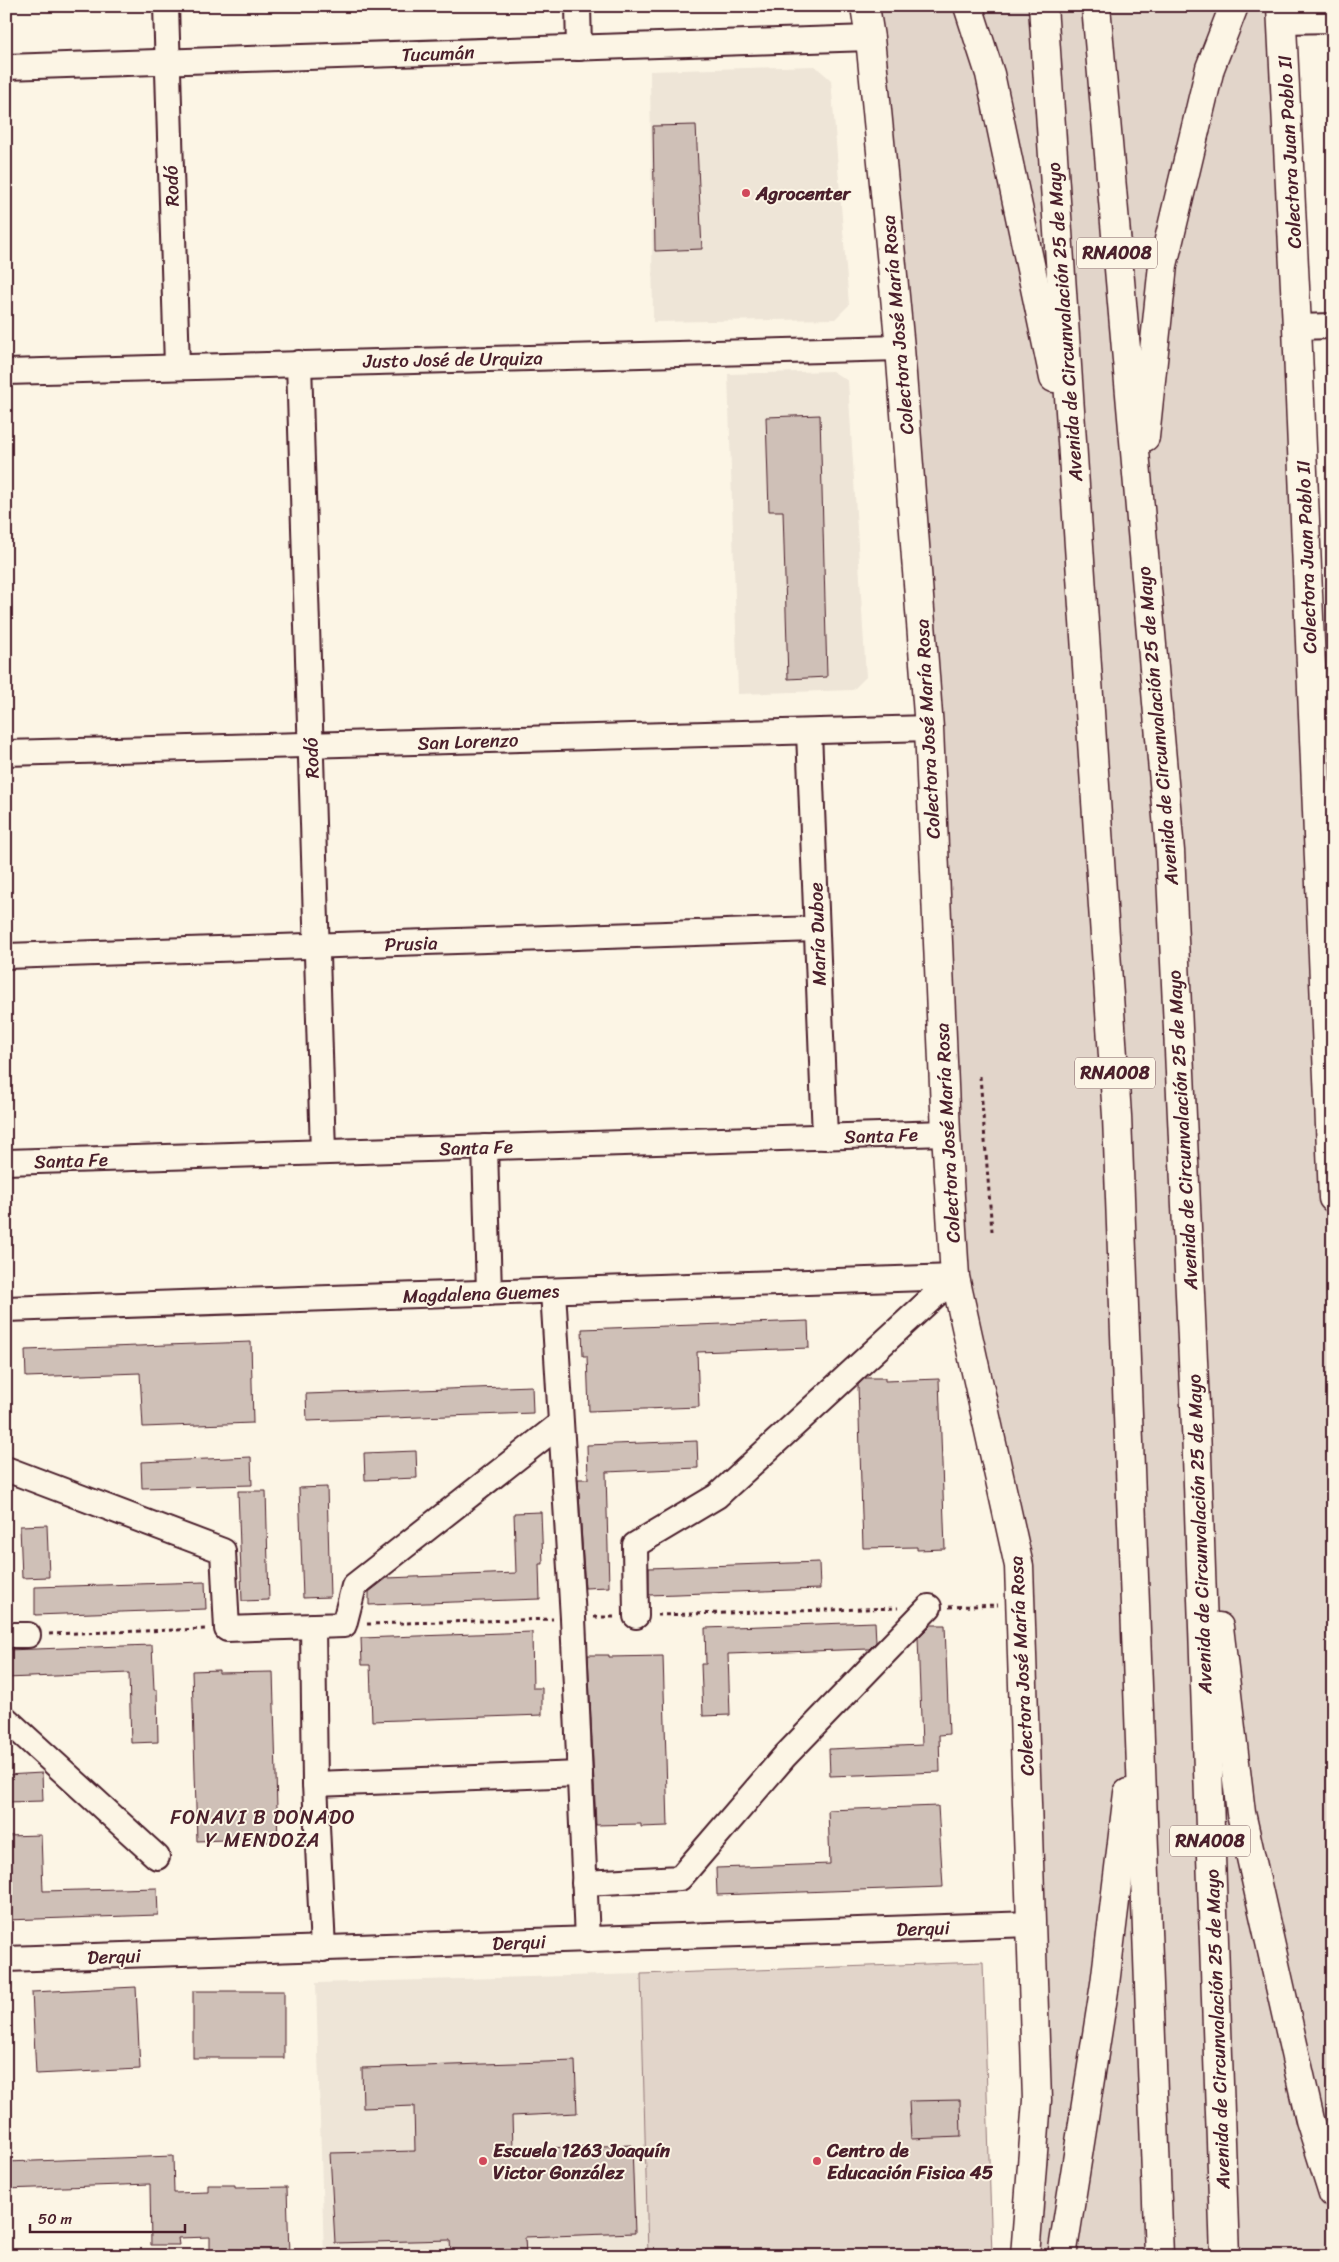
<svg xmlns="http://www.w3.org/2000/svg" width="1339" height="2262" font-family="Sriracha,sans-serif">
<rect width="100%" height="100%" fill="#fcf5e5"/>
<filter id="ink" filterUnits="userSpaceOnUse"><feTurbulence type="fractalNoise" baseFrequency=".02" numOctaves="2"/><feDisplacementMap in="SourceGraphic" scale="10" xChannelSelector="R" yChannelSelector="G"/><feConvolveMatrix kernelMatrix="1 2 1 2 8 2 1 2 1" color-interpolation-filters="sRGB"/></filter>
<g filter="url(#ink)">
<g fill="#eee5d7">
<path d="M 695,6 L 813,6 L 812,8 L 695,11 Z"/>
<path d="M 815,66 L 831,80 L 849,305 L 835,319 L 653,322 L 650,71 Z"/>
<path d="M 832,371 L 848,381 L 866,677 L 853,690 L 738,694 L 728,374 Z"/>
<path d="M 641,1974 L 648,2256 L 324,2256 L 316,1983 Z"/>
</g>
<g fill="#e2d5ca" stroke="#967a7a">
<path d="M 865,6 L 1281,6 L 1333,1198 L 1333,2256 L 1025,2256 L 1019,1566 L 955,1277 Z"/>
<path d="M 983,1962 L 992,2256 L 648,2256 L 641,1974 Z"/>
</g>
<g fill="#cfc0b7" stroke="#4a1f2b">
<path d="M 696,125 L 702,249 L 655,251 L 653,126 Z"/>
<path d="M 820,415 L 827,677 L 788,679 L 783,511 L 769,511 L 766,417 Z"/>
<path d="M 808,1321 L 809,1348 L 697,1352 L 699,1407 L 589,1411 L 587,1356 L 583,1356 L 582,1329 Z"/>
<path d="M 251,1342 L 253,1423 L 143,1427 L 140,1373 L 26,1377 L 25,1350 Z"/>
<path d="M 865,1378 L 885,1378 L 885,1381 L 939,1379 L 945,1549 L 917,1550 L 917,1547 L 863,1548 L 858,1385 Z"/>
<path d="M 532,1386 L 533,1413 L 307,1421 L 306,1394 Z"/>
<path d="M 697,1441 L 698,1468 L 606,1472 L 609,1587 L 585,1588 L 578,1479 L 588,1479 L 587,1445 Z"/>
<path d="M 416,1451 L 417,1478 L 365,1480 L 364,1453 Z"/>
<path d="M 251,1457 L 252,1485 L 142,1488 L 141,1462 Z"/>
<path d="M 327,1487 L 330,1597 L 303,1598 L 299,1488 Z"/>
<path d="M 238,1491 L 266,1491 L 269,1600 L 242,1601 Z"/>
<path d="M 541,1512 L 543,1564 L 539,1564 L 540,1599 L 369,1605 L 369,1592 L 387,1578 L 516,1573 L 514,1513 Z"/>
<path d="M 47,1525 L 49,1577 L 22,1578 L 20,1526 Z"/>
<path d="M 819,1562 L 820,1589 L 649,1595 L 649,1568 Z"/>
<path d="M 205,1582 L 206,1609 L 35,1615 L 35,1587 Z"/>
<path d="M 875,1622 L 876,1642 L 869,1649 L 728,1654 L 730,1715 L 703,1716 L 701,1664 L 706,1664 L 705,1628 Z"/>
<path d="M 931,1625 L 945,1625 L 949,1734 L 939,1735 L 940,1772 L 830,1776 L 829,1749 L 922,1745 L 918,1638 Z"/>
<path d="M 532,1632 L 533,1688 L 542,1688 L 542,1715 L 372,1721 L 370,1665 L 362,1665 L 361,1638 Z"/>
<path d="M 152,1645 L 154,1690 L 157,1690 L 158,1742 L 131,1743 L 129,1673 L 6,1678 L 6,1650 Z"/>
<path d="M 588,1655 L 609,1655 L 609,1657 L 663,1656 L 668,1826 L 641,1827 L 641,1824 L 596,1825 Z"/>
<path d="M 219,1670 L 219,1673 L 273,1672 L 278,1842 L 251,1842 L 251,1839 L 197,1841 L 192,1671 Z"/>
<path d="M 42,1773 L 43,1801 L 6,1802 L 6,1775 Z"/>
<path d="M 938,1806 L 943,1887 L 717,1895 L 716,1868 L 830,1864 L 828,1810 Z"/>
<path d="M 41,1835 L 43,1891 L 157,1888 L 158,1915 L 6,1920 L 6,1836 Z"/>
<path d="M 136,1987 L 140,2069 L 36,2074 L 32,1992 Z"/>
<rect x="193" y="1991" width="91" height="67"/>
<path d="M 575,2061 L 577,2113 L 512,2116 L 513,2149 L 632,2145 L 635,2233 L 525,2237 L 526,2256 L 451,2256 L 450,2240 L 335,2243 L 330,2153 L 415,2151 L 414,2106 L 363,2108 L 362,2068 Z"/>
<path d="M 960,2100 L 961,2137 L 911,2139 L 909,2101 Z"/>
<path d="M 173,2156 L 174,2193 L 208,2192 L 208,2185 L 235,2185 L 235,2188 L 287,2187 L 289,2256 L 210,2256 L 210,2237 L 178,2238 L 179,2245 L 151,2245 L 150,2184 L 6,2189 L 6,2162 Z"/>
</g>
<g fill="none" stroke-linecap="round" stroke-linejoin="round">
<g stroke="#4a1f2b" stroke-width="28">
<g id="street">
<path d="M 166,6 L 177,366"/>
<path d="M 578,6 L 579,48"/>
<path d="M 1283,21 L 1333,20"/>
<path d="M 6,67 L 870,38"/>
<path d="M 1297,327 L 1333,326"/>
<path d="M 299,363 L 323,1152"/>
<path d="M 6,372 L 900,348"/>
<path d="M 1313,712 L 1333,711"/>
<path d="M 809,732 L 825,1137"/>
<path d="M 6,753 L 929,728"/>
<path d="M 6,956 L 816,929"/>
<path d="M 485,1147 L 489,1293"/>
<path d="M 6,1162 L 946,1133"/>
<path d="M 553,1291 L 573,1618 L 587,1940"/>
<path d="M 6,1309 L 955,1277"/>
<path d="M 6,1469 L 223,1551 L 227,1629 L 344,1625 L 354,1586 L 560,1424"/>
<path d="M 636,1616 L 635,1545 L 717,1496 L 955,1277"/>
<path d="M 313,1626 L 315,1784 L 323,1949"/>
<path d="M 6,1635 L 28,1635"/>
<path d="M 6,1719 L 157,1857"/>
<path d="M 315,1784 L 580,1774"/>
<path d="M 584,1883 L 680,1878 L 784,1757 L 929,1607"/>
<path d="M 6,1959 L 1031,1924"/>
</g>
</g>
<g stroke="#4a1f2b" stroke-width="31">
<g id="secondary">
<path d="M 865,6 L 870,38 L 900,348 L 929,728 L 946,1133 L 955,1277 L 1019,1566 L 1037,2100 L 1025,2256"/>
<path d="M 1281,6 L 1297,327 L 1333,1198"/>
</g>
</g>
<g stroke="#4a1f2b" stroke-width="31">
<g id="highway">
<path d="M 968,6 L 990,74 L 1054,378"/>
<path d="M 1043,6 L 1117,1116 L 1159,2256"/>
<path d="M 1096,6 L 1170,851 L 1196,1427 L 1225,2256"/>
<path d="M 1145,437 L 1163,265 L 1210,68 L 1234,6"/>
<path d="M 1219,1627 L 1241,1813 L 1310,2120 L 1333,2193"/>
<path d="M 1062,2256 L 1105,1984 L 1128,1793"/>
</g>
</g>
<g stroke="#4a1f2b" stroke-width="3" stroke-dasharray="4 4" stroke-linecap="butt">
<path d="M 980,1076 L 992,1231"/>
<path d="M 949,1607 L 998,1605"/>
<path d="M 657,1615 L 898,1608"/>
<path d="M 594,1617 L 616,1617"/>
<path d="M 367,1624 L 553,1619"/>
<path d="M 49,1634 L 205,1629"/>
</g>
<use href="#street" stroke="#fcf5e5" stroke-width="24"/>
<use href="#secondary" stroke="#fcf5e5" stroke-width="28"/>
<use href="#highway" stroke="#fcf5e5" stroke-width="28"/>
</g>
</g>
<g fill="#d1495b" stroke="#fcf5e5" stroke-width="2">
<circle cx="746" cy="193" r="5"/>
<circle cx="483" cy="2161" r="5"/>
<circle cx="817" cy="2161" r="5"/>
</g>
<g text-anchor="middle" stroke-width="4" stroke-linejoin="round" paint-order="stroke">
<g fill="#fcf5e5" stroke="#7f5f63" stroke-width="1">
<rect x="1077" y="237.5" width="80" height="31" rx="4"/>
<rect x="1075" y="1057.5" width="80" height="31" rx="4"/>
<rect x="1170" y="1825.5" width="80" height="31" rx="4"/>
</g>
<g font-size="18" font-weight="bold" fill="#4a1f2b">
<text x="1117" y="259">RNA008</text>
<text x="1115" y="1079">RNA008</text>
<text x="1210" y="1847">RNA008</text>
</g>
<g font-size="19" fill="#4a1f2b" stroke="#fcf5e5">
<text transform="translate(438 53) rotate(-2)" y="7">Tucumán</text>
<text transform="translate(1289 152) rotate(-93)" y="7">Colectora Juan Pablo II</text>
<text transform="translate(171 186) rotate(-92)" y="7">Rodó</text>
<text transform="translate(1064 322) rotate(-94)" y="7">Avenida de Circunvalación 25 de Mayo</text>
<text transform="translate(897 325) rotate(-95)" y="7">Colectora José María Rosa</text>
<text transform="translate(453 359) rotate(-1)" y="7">Justo José de Urquiza</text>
<text transform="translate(1306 557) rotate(-92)" y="7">Colectora Juan Pablo II</text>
<text transform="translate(1157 726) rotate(-95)" y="7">Avenida de Circunvalación 25 de Mayo</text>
<text transform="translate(927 729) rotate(-93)" y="7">Colectora José María Rosa</text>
<text transform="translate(468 741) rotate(-2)" y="7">San Lorenzo</text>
<text transform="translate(311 758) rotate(-92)" y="7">Rodó</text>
<text transform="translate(817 934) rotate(-92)" y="7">María Duboe</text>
<text transform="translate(411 943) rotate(-2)" y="7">Prusia</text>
<text transform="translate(1182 1130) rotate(-93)" y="7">Avenida de Circunvalación 25 de Mayo</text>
<text transform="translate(947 1133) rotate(-93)" y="7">Colectora José María Rosa</text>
<text transform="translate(881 1135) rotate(-2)" y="7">Santa Fe</text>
<text transform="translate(476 1147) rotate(-2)" y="7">Santa Fe</text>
<text transform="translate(71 1160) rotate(-2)" y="7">Santa Fe</text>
<text transform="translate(481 1293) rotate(-2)" y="7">Magdalena Guemes</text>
<text transform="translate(1199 1534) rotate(-92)" y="7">Avenida de Circunvalación 25 de Mayo</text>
<text transform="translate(1021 1666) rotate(-93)" y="7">Colectora José María Rosa</text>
<text transform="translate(923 1928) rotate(-2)" y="7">Derqui</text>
<text transform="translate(519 1942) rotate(-2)" y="7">Derqui</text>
<text transform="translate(114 1956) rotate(-2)" y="7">Derqui</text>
<text transform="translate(1217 2029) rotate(-92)" y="7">Avenida de Circunvalación 25 de Mayo</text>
</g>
<g font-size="19" font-weight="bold" fill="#4a1f2b" stroke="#fcf5e5" text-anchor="start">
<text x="756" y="200">Agrocenter</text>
<text x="493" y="2157">Escuela 1263 Joaquín<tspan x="493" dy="22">Victor González</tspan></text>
<text x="827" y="2157">Centro de<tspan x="827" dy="22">Educación Fisica 45</tspan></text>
</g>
<g font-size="20" letter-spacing="1" fill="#4a1f2b" stroke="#fcf5e5">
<text x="263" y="1824">FONAVI B DONADO<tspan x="263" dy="23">Y MENDOZA</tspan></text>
</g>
</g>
<rect width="1339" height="2262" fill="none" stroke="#fcf5e5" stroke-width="25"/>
<rect x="12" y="12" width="1314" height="2237" fill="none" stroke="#4a1f2b" stroke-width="2" filter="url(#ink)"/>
<path d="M30 2224v8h155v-8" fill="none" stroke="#4a1f2b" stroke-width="2.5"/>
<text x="38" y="2224" font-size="15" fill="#4a1f2b" stroke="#fcf5e5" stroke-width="4" paint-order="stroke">50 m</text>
</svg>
